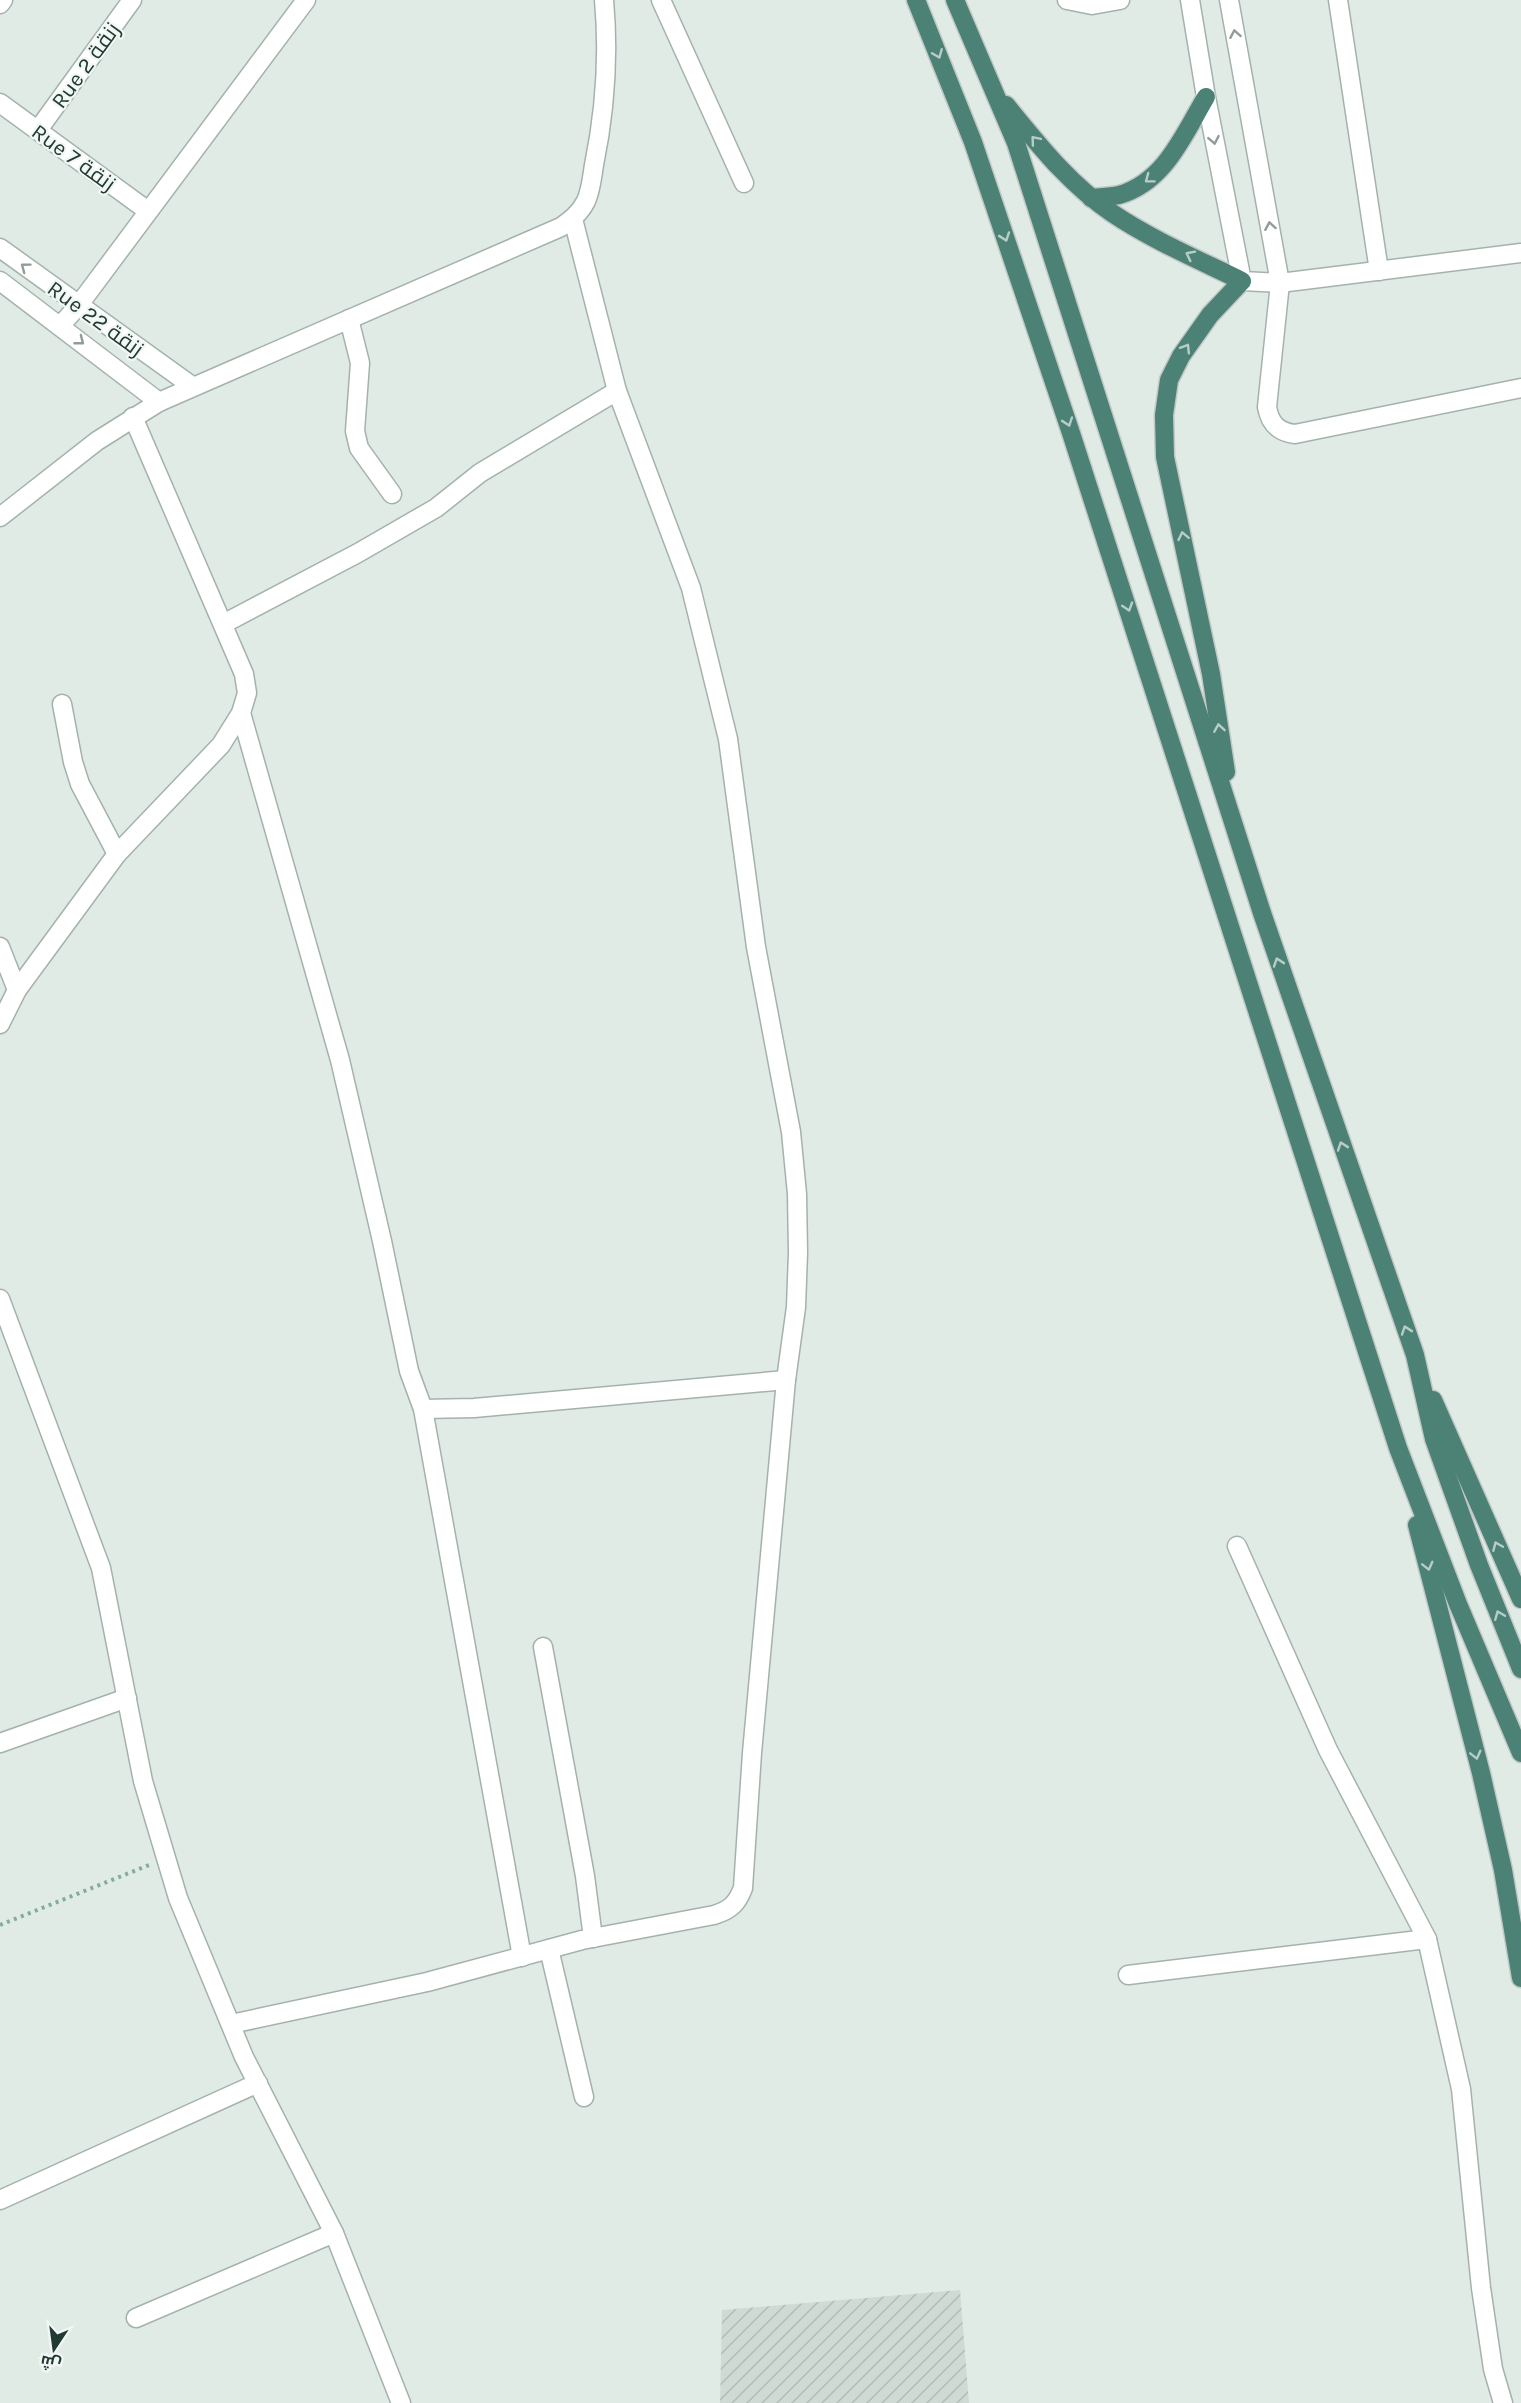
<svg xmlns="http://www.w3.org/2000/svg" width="1521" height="2403" font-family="Karla,Cairo,sans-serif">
<defs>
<pattern id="industrial-furrows" width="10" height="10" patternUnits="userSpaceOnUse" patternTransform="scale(1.5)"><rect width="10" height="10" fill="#cfdad5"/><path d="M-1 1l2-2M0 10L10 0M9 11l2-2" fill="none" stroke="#b1bcb7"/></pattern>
</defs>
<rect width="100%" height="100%" fill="#e1ebe6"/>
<path fill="url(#industrial-furrows)" d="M 960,2290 L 969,2403 L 720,2403 L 722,2310 Z"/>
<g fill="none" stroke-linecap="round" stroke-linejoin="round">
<g stroke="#a4b2ad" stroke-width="21">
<g id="minor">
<path d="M 661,0 L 744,183"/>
<path d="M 1067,0 L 1092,5 L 1120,0"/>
<path d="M 1190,0 L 1206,97 L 1242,281 L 1280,283 L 1521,253"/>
<path d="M 1229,0 L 1280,283 L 1267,407 C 1270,424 1278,432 1295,434 L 1521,388"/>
<path d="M 1338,0 L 1379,271"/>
<path d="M 0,4 L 3,0"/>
<path d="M 0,103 L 148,211"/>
<path d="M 38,130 L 132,0"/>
<path d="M 0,248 L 192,386"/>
<path d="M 0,281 L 159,402"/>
<path d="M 349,319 L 360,363 L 355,431 L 359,448 L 392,494"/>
<path d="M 60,326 L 78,306 L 306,0"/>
<path d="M 0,517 L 97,441 L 159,402 L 561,227 C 571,220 580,213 586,201 C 591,190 592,177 594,165 C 605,111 609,55 604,0"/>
<path d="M 223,624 L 358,553 L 436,508 L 480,473 L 617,391"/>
<path d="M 62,704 L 73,762 L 80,784 L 117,854"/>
<path d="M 241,713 L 340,1060 L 382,1241 L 409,1371 L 423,1409 L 474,1408 L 786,1380"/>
<path d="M 0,947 L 17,990"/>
<path d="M 0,1024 L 17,990 L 117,854 L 221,745 L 241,713 L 247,693 L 244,674 L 133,417"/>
<path d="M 0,1299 L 101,1568 L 143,1781 L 178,1898 L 244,2057 L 334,2233 L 401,2403"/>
<path d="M 423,1409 L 522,1957"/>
<path d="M 1237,1546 L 1328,1750 L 1427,1939 L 1461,2089 L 1481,2288 L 1493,2369 L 1503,2403"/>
<path d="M 543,1647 L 585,1876 L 593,1938"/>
<path d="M 0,1743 L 127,1698"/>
<path d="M 549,1949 L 584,2097"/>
<path d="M 1128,1975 L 1427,1939"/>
<path d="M 231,2024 L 427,1982 L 582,1940 L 714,1915 C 730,1910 737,1904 743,1888 L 752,1753 L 786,1380 L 796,1307 L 798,1253 L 797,1194 L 791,1132 L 756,947 L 728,739 L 691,588 L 617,391 L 573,219"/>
<path d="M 0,2200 L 258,2083"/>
<path d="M 136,2318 L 334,2233"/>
</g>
</g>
<g stroke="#c1c8c6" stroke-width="21">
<g id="trunk">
<path d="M 916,0 L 973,142 L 1071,433 L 1398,1448 L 1458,1604 L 1521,1753"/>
<path d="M 955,0 L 1016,143 L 1262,913 L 1415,1355 L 1434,1439 L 1479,1565 L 1521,1669"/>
<path d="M 1006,105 C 1038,144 1069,184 1112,213 C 1152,240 1199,260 1242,281 L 1210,315 L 1181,356 L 1169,380 L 1164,415 L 1165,457 L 1211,674 L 1226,772"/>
<path d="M 1091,198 C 1100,197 1110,197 1119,195 C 1165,182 1184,134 1206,97"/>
<path d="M 1433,1400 L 1521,1599"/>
<path d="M 1417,1525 L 1481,1773 L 1503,1870 L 1521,1978"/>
</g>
</g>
<path stroke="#83aca0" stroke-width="4" stroke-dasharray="3 4.5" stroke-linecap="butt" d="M 0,1925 L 149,1865"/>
<use href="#minor" stroke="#fff" stroke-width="18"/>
<use href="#trunk" stroke="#4c8176" stroke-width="18"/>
</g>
<defs><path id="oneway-chevron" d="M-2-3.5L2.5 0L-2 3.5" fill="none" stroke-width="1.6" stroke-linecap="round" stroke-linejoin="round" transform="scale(1.5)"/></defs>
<g stroke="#909c9a">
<use href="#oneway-chevron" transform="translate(1235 34) rotate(-100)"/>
<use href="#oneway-chevron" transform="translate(1214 140) rotate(79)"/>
<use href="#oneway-chevron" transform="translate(1270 226) rotate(-100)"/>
<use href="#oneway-chevron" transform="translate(25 267) rotate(-143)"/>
<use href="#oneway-chevron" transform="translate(80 341) rotate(38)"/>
</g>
<g stroke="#b7cec8">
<use href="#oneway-chevron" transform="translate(938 54) rotate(68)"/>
<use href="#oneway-chevron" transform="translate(1035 140) rotate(-130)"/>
<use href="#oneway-chevron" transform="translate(1149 179) rotate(143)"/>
<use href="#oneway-chevron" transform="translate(1005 237) rotate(71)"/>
<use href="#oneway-chevron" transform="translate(1190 255) rotate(-153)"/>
<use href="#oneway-chevron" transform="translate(1186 348) rotate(-58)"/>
<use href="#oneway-chevron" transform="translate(1068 422) rotate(71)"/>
<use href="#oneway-chevron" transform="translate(1183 536) rotate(-102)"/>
<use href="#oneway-chevron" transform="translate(1128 607) rotate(72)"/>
<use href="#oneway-chevron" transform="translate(1219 728) rotate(-99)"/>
<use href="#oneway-chevron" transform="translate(1278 962) rotate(-109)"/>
<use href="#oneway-chevron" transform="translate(1342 1146) rotate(-109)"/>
<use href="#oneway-chevron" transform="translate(1406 1330) rotate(-109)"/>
<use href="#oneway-chevron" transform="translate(1497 1546) rotate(-113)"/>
<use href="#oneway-chevron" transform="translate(1428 1566) rotate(76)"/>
<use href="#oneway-chevron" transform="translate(1499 1615) rotate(-112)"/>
<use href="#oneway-chevron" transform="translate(1476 1755) rotate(76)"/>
</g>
<g text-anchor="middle" stroke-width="4.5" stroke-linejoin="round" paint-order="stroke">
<g font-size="22" fill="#223a34" stroke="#f1f7f4">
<text transform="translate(85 65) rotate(-54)" y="8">Rue 2 زنقة</text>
<text transform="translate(74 157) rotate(36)" y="8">Rue 7 زنقة</text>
<text transform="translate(96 318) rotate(36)" y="8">Rue 22 زنقة</text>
</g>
</g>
<g transform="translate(54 2349) rotate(193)" stroke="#f1f7f4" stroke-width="4.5" paint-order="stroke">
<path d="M0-4.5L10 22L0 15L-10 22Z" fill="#223a34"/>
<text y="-9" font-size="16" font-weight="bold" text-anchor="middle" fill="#223a34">ش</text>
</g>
</svg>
